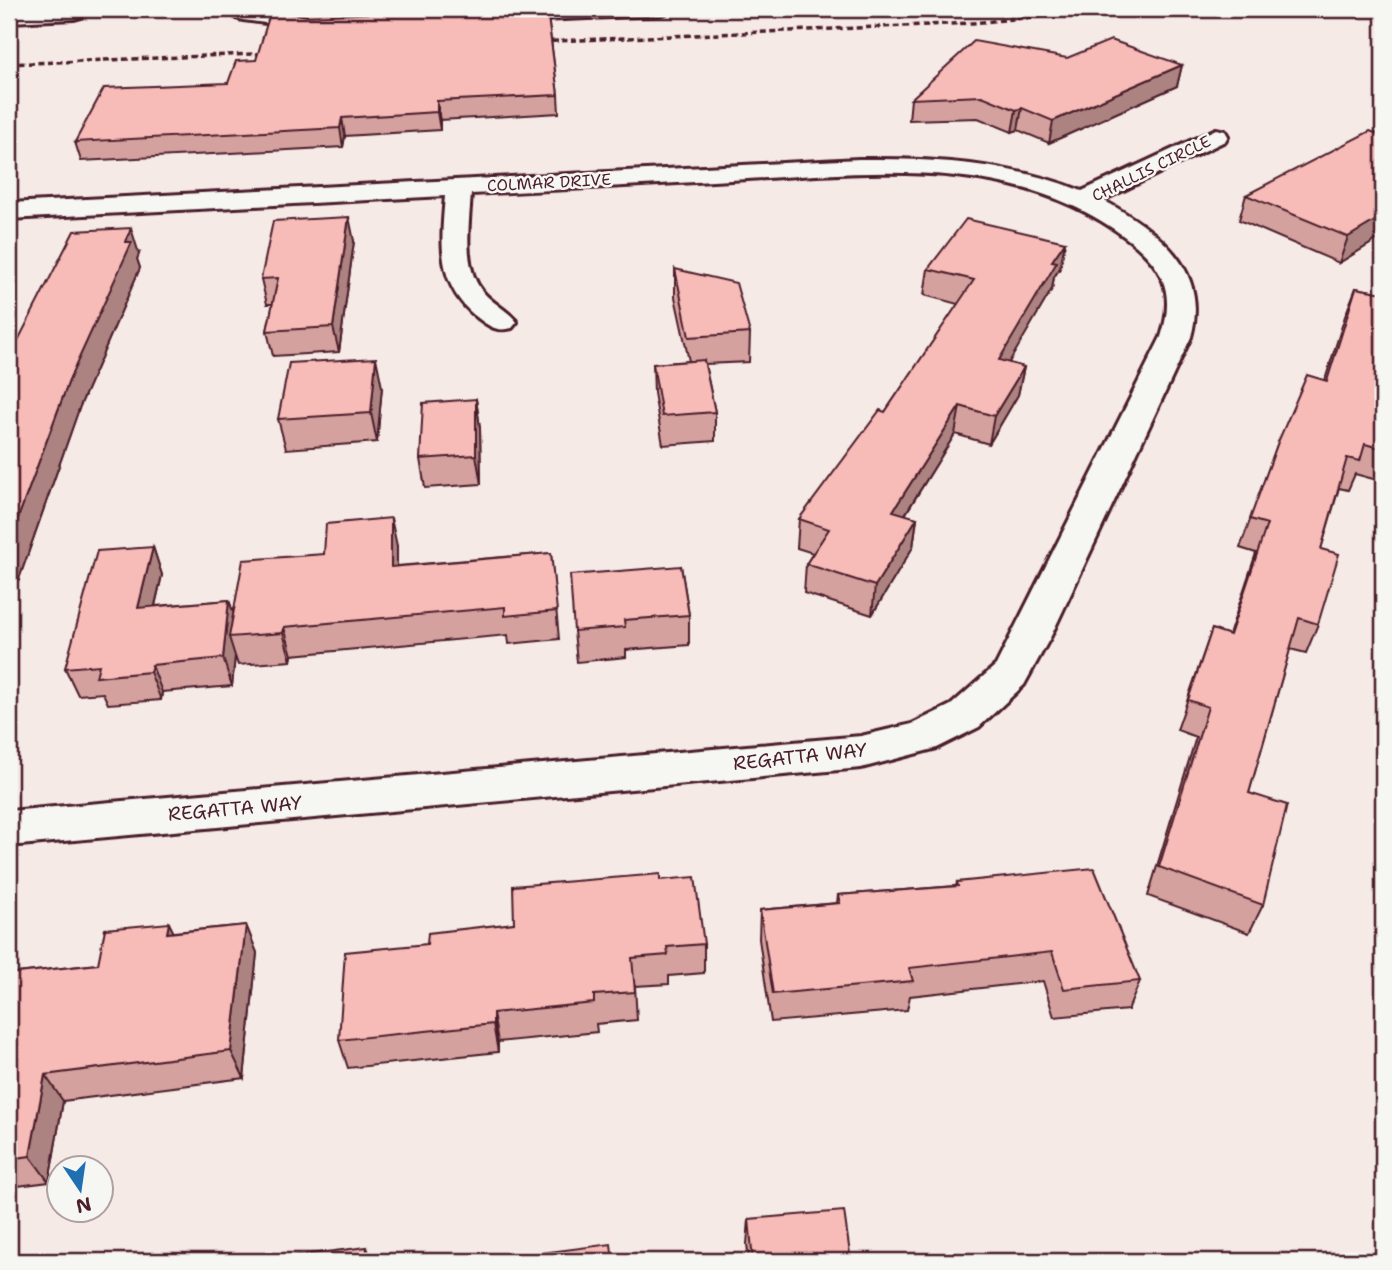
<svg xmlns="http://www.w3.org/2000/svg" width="1392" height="1270" font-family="'Shantell Sans',sans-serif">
<rect width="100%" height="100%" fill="#f6eae6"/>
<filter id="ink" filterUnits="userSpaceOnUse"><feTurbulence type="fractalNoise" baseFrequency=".0143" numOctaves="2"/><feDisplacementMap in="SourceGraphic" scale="14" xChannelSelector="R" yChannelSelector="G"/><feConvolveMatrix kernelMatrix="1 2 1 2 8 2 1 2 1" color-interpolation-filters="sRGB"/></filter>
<g filter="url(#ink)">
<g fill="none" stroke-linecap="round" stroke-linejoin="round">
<g stroke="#4a1f2b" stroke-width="6">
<g id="minor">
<path d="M 87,9 L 81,17 L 74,19 L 9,22 L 9,10 Z"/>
<path d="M 234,9 L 254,9 L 322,18 L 329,20 L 332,24 L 329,28 L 322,30 L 243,20 L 236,18 Z"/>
<path d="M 669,9 L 666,13 L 659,15 L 497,22 L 490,20 L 487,16 L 490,12 L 522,9 Z"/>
<path d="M 1216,129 L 1225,131 L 1228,136 L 1225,141 L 1103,200 C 1157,230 1210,268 1191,337 L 1051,636 L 1024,685 L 979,727 L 937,748 L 861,768 L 9,846 L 9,811 L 861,736 L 912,724 L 951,705 L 996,665 L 1161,337 C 1175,294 1165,268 1129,240 C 1016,152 865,173 731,180 C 644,185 558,190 471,194 C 469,225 462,267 483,292 C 493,304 508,310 517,322 L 512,328 C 497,332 490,327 478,318 C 436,286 441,242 445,196 L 9,219 L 9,203 L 859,159 C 935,158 1010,163 1082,191 Z"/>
</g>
</g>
<use href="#minor" fill="#f6f6f2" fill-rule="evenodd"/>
<g stroke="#4a1f2b" stroke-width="3.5" stroke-dasharray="6 3.5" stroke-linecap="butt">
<path d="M 1108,16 L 1167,9"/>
<path d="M 533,42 L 972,23 L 1117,9"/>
<path d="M 9,64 L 278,53"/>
</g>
</g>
<g fill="#d4a19e" stroke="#4a1f2b" stroke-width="2">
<path d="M 279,9 L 547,9 L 558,95 L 559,113 L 440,120 L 440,130 L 345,136 L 343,147 L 81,161 L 75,142 L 228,83 L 309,16 L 280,11 Z"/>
<path d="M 1067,58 L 1182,65 L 1177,86 L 1049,143 L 1018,130 L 1012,132 L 978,118 L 909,120 L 911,99 Z"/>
<path d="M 1246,195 L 1383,236 L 1339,263 L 1239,220 Z"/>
<path d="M 354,241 L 339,352 L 273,356 L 267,331 L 273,304 L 267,304 L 261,279 Z"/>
<path d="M 1065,242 L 1060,268 L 1054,277 L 1052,289 L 1008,363 L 1024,367 L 1018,395 L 989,444 L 955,434 L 905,515 L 917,518 L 913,547 L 872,615 L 804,593 L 806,564 L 813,553 L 797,548 L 799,519 L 885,412 L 958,304 L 924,295 L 928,269 Z"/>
<path d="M 139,254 L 137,259 L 140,268 L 80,406 L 19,579 L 9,579 L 9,358 Z"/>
<path d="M 675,269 L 750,333 L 749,362 L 705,364 L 715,412 L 715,441 L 663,445 L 654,393 L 653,364 L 689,361 L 675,297 Z"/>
<path d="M 1356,288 L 1383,293 L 1383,466 L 1377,480 L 1355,474 L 1348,490 L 1339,488 L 1321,549 L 1318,624 L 1306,653 L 1290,649 L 1249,793 L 1263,905 L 1249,933 L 1148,896 L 1196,737 L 1177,730 L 1212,629 L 1229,635 L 1256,553 L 1240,548 L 1278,442 L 1325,380 L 1345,316 Z"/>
<path d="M 382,387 L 377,442 L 286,449 L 278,419 Z"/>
<path d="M 476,399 L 480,428 L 481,484 L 425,488 L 420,459 Z"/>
<path d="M 397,546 L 397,566 L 551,553 L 559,639 L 509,644 L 508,635 L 292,655 L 291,661 L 238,665 L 235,656 L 232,686 L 162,692 L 161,700 L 108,704 L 103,693 L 78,695 L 65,668 L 153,547 L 162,575 L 155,606 L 229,600 L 233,613 L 324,554 Z"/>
<path d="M 681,566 L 689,615 L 689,645 L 626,650 L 626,657 L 577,662 L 574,631 Z"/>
<path d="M 660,880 L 704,944 L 704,973 L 669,976 L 669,984 L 635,986 L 637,1020 L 596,1024 L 597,1032 L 498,1042 L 498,1052 L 348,1068 L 339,1040 L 427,944 L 514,923 Z"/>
<path d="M 957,882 L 1140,981 L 1128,1010 L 1054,1017 L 1043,981 L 910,996 L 907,1010 L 771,1022 L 759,939 L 760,910 L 837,903 L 838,895 L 956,886 Z"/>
<path d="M 246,925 L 257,953 L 244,1078 L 63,1101 L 49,1182 L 9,1187 L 9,974 L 98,964 L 174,932 Z"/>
<path d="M 749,1219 L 851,1261 L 749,1261 L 747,1244 Z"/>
</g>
<g fill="#ad8381" stroke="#4a1f2b" stroke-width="2">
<path d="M 1182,65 L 1177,86 L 1049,143 L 1053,121 Z"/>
<path d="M 437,101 L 440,120 L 440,130 L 437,112 Z"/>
<path d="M 1022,108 L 1018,130 L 1012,132 L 1016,110 Z"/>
<path d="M 342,118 L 345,136 L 343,147 L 340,128 Z"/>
<path d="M 1383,216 L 1383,236 L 1339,263 L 1348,237 Z"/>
<path d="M 349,217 L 354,241 L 339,352 L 333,327 Z"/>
<path d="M 131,228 L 139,254 L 137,259 L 140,268 L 80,406 L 19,579 L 9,556 L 9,542 L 70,378 Z"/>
<path d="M 1065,242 L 1060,268 L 1054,277 L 1052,289 L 994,388 L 999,360 L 1052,261 Z"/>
<path d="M 376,358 L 382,387 L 377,442 L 371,413 Z"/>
<path d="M 1024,367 L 1018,395 L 989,444 L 994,416 Z"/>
<path d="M 476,399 L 480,428 L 481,484 L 476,455 Z"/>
<path d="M 960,406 L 955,434 L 889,540 L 893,511 Z"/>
<path d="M 391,518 L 397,546 L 397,595 L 391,567 Z"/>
<path d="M 917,518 L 913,547 L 872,615 L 875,586 Z"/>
<path d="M 153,547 L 162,575 L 148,635 L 138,608 Z"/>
<path d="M 229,600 L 238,627 L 229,637 L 235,656 L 232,686 L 223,658 Z"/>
<path d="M 284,627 L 292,655 L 291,661 L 283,633 Z"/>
<path d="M 152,665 L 162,692 L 161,700 L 150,672 Z"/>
<path d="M 169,923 L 183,951 L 167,933 Z"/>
<path d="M 246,925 L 257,953 L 244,1078 L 231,1051 Z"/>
<path d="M 493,1013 L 498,1042 L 498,1052 L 493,1024 Z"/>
<path d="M 45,1075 L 63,1101 L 49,1182 L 30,1156 Z"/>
<path d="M 367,1247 L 372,1261 L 366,1261 Z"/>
</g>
<g fill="#f7bbb8" stroke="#4a1f2b" stroke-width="2">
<path d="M 476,9 L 547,9 L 558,95 L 437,101 L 437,112 L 342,118 L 340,128 L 75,142 L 104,88 L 228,83 L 236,61 L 256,60 L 271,10 L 307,16 Z"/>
<path d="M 1111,40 L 1182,65 L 1053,121 L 1022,108 L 1016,110 L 982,96 L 911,99 L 974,41 L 1067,58 Z"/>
<path d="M 1370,131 L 1383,136 L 1383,216 L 1348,237 L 1246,195 Z"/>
<path d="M 349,217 L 333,327 L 267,331 L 278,278 L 261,279 L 273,221 Z"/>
<path d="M 966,219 L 1065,242 L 1052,261 L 1057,262 L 999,360 L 1024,367 L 994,416 L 960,406 L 893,511 L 917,518 L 875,586 L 806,564 L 829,529 L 799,519 L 880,410 L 885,412 L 974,280 L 928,269 Z"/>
<path d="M 131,228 L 126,242 L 132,242 L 70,378 L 9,542 L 9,358 L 74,231 Z"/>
<path d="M 675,269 L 736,283 L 750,333 L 689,337 Z"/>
<path d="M 1356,288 L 1383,293 L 1383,449 L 1365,444 L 1360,461 L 1347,458 L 1321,549 L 1339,554 L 1318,624 L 1299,618 L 1249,793 L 1287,805 L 1263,905 L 1159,867 L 1208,707 L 1188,700 L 1212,629 L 1230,635 L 1267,524 L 1250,519 L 1278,442 L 1307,375 L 1327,381 Z"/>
<path d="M 376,358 L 371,413 L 278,419 L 289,363 Z"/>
<path d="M 704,360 L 715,412 L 662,416 L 653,364 Z"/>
<path d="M 476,399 L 476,455 L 420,459 L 423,403 Z"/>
<path d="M 391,518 L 391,567 L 551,553 L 557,611 L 505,616 L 505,607 L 284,627 L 283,633 L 229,637 L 243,560 L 324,554 L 326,524 Z"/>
<path d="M 153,547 L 138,608 L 229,600 L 223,658 L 152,665 L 150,672 L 96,677 L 99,665 L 65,668 L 97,551 Z"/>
<path d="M 681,566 L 689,615 L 624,620 L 625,627 L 574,631 L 570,575 Z"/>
<path d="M 1094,868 L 1140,981 L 1064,989 L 1052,952 L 909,968 L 913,981 L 773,994 L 760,910 L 840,903 L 838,895 L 958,886 L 957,882 Z"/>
<path d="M 660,874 L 660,880 L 695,877 L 704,944 L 667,947 L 668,955 L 632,958 L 635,992 L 594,995 L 594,1003 L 493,1013 L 493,1024 L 339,1040 L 345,952 L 427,944 L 428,933 L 514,923 L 513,886 Z"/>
<path d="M 169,923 L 167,933 L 246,925 L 231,1051 L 45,1075 L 30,1156 L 9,1159 L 9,974 L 98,964 L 105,929 Z"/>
<path d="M 844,1211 L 851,1261 L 753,1261 L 749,1219 Z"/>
<path d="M 611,1244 L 613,1261 L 511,1261 L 511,1257 Z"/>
<path d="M 367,1247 L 366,1261 L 270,1261 L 270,1259 Z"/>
</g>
</g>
<g text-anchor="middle" stroke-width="5" stroke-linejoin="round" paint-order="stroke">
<g font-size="16" fill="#4a1f2b" stroke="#f6f6f2">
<text transform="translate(1151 168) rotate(-26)" y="6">CHALLIS CIRCLE</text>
<text transform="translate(549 182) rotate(-3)" y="6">COLMAR DRIVE</text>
</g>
<g font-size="19" fill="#4a1f2b" stroke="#f6f6f2">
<text transform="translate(800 756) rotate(-6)" y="7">REGATTA WAY</text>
<text transform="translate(235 808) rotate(-5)" y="7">REGATTA WAY</text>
</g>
</g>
<rect width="1392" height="1270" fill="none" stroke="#f6f6f2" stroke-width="35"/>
<rect x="18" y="18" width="1357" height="1235" fill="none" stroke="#4a1f2b" stroke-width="2.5" filter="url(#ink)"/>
<g transform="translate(80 1189) rotate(167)"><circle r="33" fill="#f6f6f2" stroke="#b1a0a2" stroke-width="2"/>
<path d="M0-5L12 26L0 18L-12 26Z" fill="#1f6fb2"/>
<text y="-10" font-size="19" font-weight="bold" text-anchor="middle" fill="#4a1f2b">N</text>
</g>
</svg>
